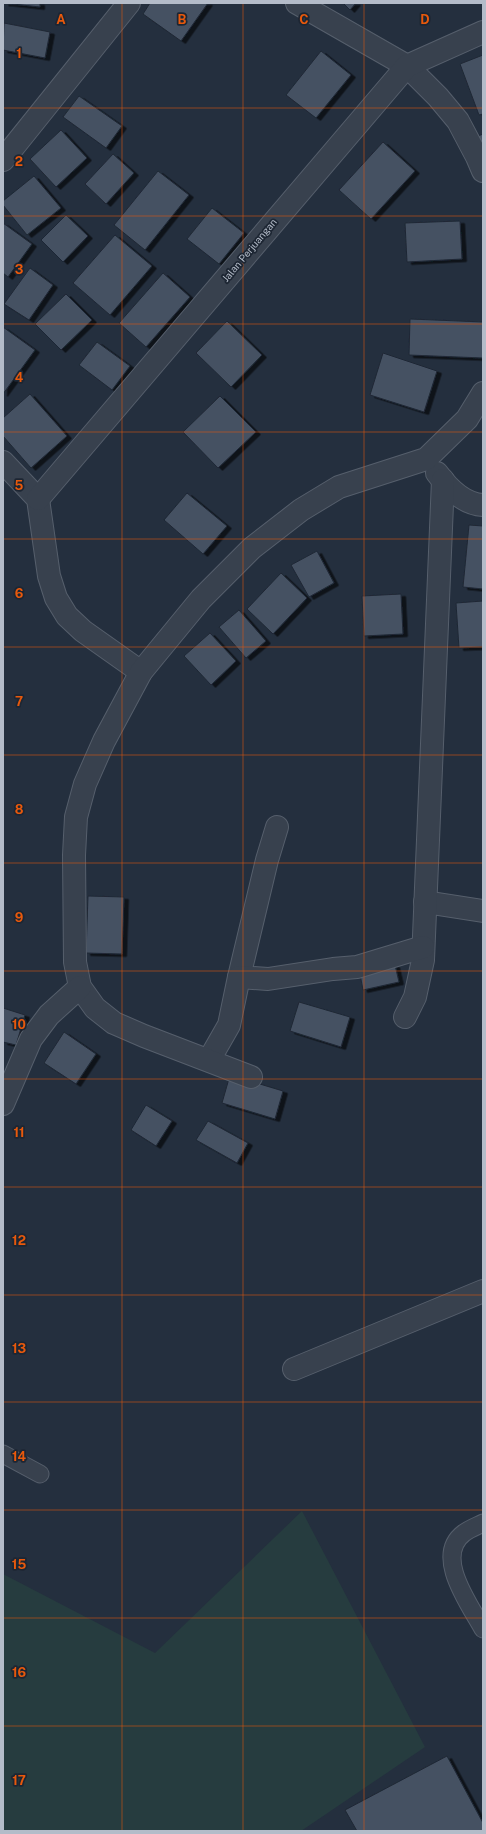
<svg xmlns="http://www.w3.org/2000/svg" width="486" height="1834" font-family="'Public Sans',sans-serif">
<defs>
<filter id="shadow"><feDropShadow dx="4.5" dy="2.5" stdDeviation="0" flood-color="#0009"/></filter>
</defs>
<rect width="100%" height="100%" fill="#242f3e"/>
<path fill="#263c3f" d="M 302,1511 L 425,1747 L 301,1831 L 3,1831 L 3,1574 L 155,1653 Z"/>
<g fill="#455162" stroke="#1f2835" filter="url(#shadow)">
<path d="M 4,3 L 40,3 L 40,7 Z"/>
<path d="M 150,3 L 208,3 L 181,41 L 143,14 Z"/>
<path d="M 343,3 L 356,3 L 350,10 Z"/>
<path d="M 4,23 L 50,32 L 45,58 L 3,50 Z"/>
<path d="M 321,51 L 351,75 L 316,118 L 286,95 Z"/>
<path d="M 483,55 L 483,114 L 479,115 L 460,64 Z"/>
<path d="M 79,96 L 122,126 L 106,148 L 63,117 Z"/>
<path d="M 61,130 L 87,158 L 56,187 L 30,159 Z"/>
<path d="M 483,134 L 483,149 L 478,136 Z"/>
<path d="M 383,142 L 415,171 L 371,219 L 339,190 Z"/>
<path d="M 113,154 L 134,173 L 106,204 L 85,184 Z"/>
<path d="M 158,171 L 189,195 L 145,250 L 114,225 Z"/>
<path d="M 34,176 L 61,208 L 27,235 L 3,205 L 3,201 Z"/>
<path d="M 212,208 L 244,233 L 219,264 L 187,239 Z"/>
<path d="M 66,215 L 88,236 L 63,262 L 41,240 Z"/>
<path d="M 460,221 L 462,259 L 407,262 L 405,223 Z"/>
<path d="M 3,223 L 32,244 L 8,277 L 3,273 Z"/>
<path d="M 115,235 L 152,266 L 110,315 L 73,283 Z"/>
<path d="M 30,268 L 53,285 L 29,320 L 4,304 Z"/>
<path d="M 163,273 L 190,297 L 146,347 L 119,323 Z"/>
<path d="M 66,294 L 92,320 L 61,350 L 35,324 Z"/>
<path d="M 410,319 L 483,322 L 483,358 L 409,355 Z"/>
<path d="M 227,321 L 262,355 L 231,387 L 196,353 Z"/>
<path d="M 3,327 L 35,350 L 3,394 Z"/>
<path d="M 97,342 L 130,366 L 112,390 L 79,365 Z"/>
<path d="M 383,353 L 437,371 L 424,412 L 370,395 Z"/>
<path d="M 30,394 L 67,436 L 31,468 L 3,436 L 3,418 Z"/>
<path d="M 220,396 L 256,432 L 218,468 L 183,432 Z"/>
<path d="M 187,493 L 227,526 L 203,554 L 164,520 Z"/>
<path d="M 469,525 L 483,526 L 483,589 L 463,587 Z"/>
<path d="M 317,551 L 334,583 L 309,597 L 291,565 Z"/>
<path d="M 281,573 L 307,598 L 273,634 L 247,609 Z"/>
<path d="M 401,594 L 403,634 L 364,636 L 362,596 Z"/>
<path d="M 483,601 L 483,647 L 459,648 L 456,603 Z"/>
<path d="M 239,610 L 266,641 L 246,658 L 219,627 Z"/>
<path d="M 210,633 L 236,661 L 211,685 L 184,656 Z"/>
<path d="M 88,896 L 124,897 L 122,954 L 86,953 Z"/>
<path d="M 395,965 L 399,982 L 363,990 L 360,974 Z"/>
<path d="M 299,1002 L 350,1017 L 341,1047 L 290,1031 Z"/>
<path d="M 3,1008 L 25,1015 L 16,1045 L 3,1042 Z"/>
<path d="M 64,1032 L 96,1054 L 76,1084 L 44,1063 Z"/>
<path d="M 230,1075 L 283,1091 L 275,1119 L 222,1103 Z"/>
<path d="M 146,1105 L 172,1121 L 156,1146 L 131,1130 Z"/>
<path d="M 208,1121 L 248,1143 L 237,1163 L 196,1140 Z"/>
<path d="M 447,1756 L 483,1823 L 483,1831 L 357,1831 L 345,1810 Z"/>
</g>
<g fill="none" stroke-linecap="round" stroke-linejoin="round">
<g stroke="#565f6c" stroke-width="19">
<g id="service">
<path d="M 3,1454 L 40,1474"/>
<path d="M 483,1523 C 477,1526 469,1529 464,1533 C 433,1556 470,1605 483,1629"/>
</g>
</g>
<g stroke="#565f6c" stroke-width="24">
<g id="minor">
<path d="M 297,3 L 407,66 L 438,97 L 458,121 L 477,157 L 483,171"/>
<path d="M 3,160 L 129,3"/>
<path d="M 3,462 L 38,499 L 49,576 L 56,598 L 67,616 L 83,631 L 141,672"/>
<path d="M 437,473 C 448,488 463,504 483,505"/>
<path d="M 38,499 L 407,66 L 483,32"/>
<path d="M 425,902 L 483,911"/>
<path d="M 239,977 L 267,860 L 277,827"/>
<path d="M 405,1017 L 415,997 L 423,960 L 443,480"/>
<path d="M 209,1060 L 229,1025 L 239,977 L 268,979 L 333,969 L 357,967 L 423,947"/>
<path d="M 251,1077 L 144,1036 L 114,1023 L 95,1008 L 80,987 L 75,962 L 74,855 L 76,817 L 85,784 L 104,741 L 141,672 L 201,599 L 252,548 L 301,510 L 339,487 L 426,459 L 467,419 L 483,393"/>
<path d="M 3,1104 L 31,1039 L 49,1015 L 80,987"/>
<path d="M 294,1369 L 483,1291"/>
</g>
</g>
<use href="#service" stroke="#38414e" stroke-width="17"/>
<use href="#minor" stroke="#38414e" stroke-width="22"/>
</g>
<path fill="none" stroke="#e8590c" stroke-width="1" stroke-opacity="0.55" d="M 122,3 L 122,1831M 243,3 L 243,1831M 364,3 L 364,1831M 3,108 L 483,108M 3,216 L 483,216M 3,324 L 483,324M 3,432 L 483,432M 3,539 L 483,539M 3,647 L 483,647M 3,755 L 483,755M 3,863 L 483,863M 3,971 L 483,971M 3,1079 L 483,1079M 3,1187 L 483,1187M 3,1295 L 483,1295M 3,1402 L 483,1402M 3,1510 L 483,1510M 3,1618 L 483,1618M 3,1726 L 483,1726"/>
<g text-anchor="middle" stroke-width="3.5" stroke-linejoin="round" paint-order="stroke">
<g font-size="10" fill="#b4bcc9" stroke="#1d2633">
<text transform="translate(249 250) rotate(-50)" y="4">Jalan Perjuangan</text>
</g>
</g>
<g font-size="13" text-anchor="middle" font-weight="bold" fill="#e8590c" stroke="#1d2633" stroke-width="3.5" stroke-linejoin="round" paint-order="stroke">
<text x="61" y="24">A</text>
<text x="182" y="24">B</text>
<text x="304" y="24">C</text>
<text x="425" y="24">D</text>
<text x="19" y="58">1</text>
<text x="19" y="166">2</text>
<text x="19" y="274">3</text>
<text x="19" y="382">4</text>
<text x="19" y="490">5</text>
<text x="19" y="598">6</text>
<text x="19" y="706">7</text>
<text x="19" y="814">8</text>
<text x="19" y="922">9</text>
<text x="19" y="1029">10</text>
<text x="19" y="1137">11</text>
<text x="19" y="1245">12</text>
<text x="19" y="1353">13</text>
<text x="19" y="1461">14</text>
<text x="19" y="1569">15</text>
<text x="19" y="1677">16</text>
<text x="19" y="1785">17</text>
</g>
<rect width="486" height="1834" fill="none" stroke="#b4bcc9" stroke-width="8"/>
</svg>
